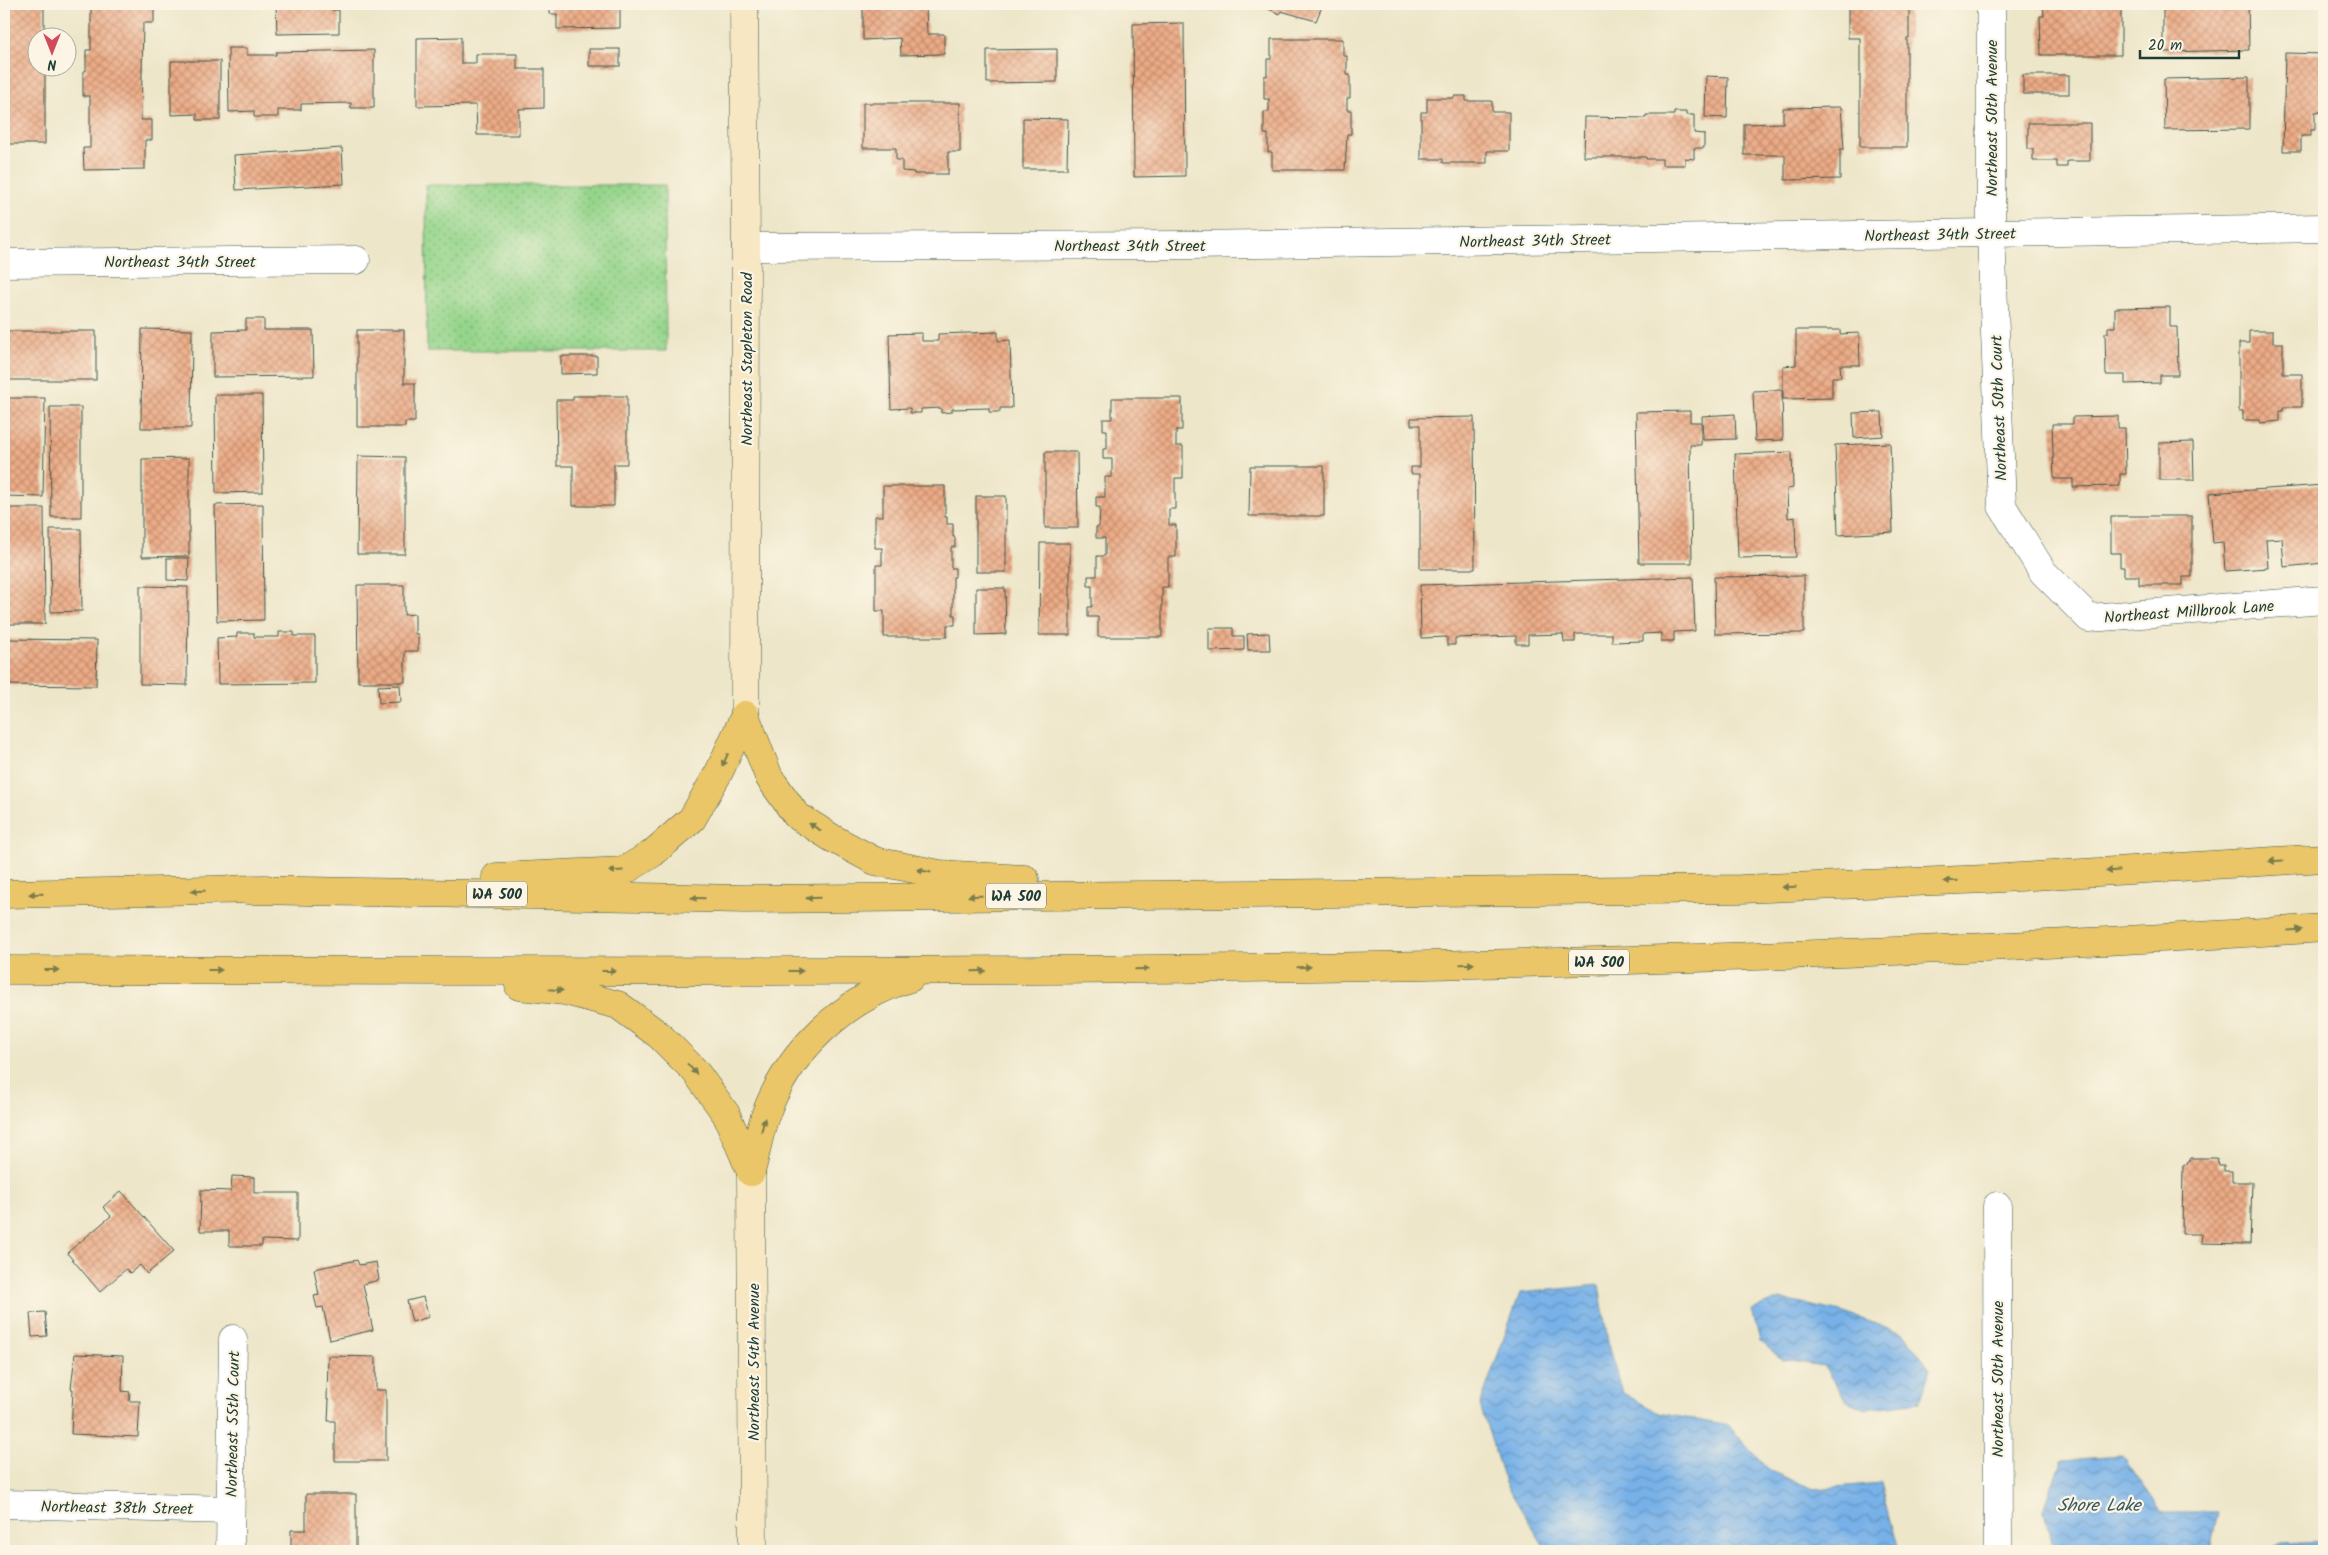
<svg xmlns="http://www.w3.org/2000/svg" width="2328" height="1555" font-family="Kalam,sans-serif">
<defs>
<pattern id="grass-dots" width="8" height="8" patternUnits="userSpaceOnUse" patternTransform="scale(1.25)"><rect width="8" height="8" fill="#95d58b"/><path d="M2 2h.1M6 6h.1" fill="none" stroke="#79ae72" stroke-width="1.8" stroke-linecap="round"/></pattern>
<pattern id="water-waves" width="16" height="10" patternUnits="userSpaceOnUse" patternTransform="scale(1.25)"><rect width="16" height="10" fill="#77b1e8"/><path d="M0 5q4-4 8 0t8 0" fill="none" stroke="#6191bd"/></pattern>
<pattern id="building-cross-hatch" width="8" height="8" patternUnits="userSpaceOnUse" patternTransform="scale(1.25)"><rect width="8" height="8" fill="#edab86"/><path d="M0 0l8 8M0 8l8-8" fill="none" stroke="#bf8c6e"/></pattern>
</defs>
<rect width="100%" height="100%" fill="#fcf5e5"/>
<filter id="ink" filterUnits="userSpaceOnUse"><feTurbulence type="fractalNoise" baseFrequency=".02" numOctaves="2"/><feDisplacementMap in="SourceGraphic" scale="10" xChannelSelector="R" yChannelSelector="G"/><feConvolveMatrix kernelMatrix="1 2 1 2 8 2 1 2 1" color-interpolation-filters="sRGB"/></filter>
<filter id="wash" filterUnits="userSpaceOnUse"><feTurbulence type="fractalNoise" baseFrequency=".0096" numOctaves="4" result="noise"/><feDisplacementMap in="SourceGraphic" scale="20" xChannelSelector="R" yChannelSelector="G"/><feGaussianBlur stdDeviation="1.12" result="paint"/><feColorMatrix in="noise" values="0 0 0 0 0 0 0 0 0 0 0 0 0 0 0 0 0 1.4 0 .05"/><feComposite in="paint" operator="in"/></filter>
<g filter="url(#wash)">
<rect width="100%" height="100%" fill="#ede6c9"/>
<path fill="url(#grass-dots)" stroke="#5a8960" d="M 426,185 L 665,185 L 666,351 L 427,351 Z"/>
<g fill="url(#water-waves)" stroke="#4b778e">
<path d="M 1599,1285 L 1609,1349 L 1623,1393 L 1659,1413 L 1729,1426 L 1770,1471 L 1814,1489 L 1881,1483 L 1899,1551 L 1547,1551 L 1505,1483 L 1480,1405 L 1520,1293 Z"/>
<path d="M 1779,1299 L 1841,1312 L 1903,1333 L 1930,1369 L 1920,1402 L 1866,1409 L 1845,1400 L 1824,1366 L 1783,1360 L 1760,1341 L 1752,1310 Z"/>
<path d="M 2123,1456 L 2162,1512 L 2218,1512 L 2210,1551 L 2053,1551 L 2044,1510 L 2061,1460 Z"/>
<path d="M 2324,1541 L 2324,1551 L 2265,1551 L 2282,1543 Z"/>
</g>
<g id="blocks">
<g fill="url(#building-cross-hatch)">
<path d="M 8,4 L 44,4 L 44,38 L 38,38 L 38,68 L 45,68 L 45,144 L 8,144 Z"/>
<path d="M 91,4 L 154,5 L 154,23 L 143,23 L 141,120 L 152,120 L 152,140 L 145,140 L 145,169 L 84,170 L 83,148 L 90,148 L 90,96 L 83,96 L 83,71 L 86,71 L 86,50 L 91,50 Z"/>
<path d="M 276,4 L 332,4 L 332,10 L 339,10 L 339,33 L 277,34 Z"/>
<path d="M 550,4 L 620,4 L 620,28 L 557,29 L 557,14 L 550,14 Z"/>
<path d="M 863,4 L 896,4 L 896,7 L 899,7 L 899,4 L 926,6 L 927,34 L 944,34 L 944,54 L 901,55 L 900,38 L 863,40 Z"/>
<path d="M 1258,4 L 1323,4 L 1316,21 L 1281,11 L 1280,14 Z"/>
<path d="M 1735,4 L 1767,4 L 1767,6 L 1736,8 Z"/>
<path d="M 1848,4 L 1909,4 L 1909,38 L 1907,38 L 1907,147 L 1860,147 L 1860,38 L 1848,38 Z"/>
<path d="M 2043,4 L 2121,4 L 2121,55 L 2041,55 L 2040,16 L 2044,16 Z"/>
<path d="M 2163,4 L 2248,4 L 2249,50 L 2163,52 Z"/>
<path d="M 1184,23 L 1185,176 L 1134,177 L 1133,24 Z"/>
<path d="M 461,37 L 461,63 L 476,63 L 476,54 L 517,54 L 517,69 L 544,69 L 544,108 L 519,109 L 519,135 L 477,135 L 476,105 L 417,106 L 417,38 Z"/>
<path d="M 1271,39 L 1343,39 L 1343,56 L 1347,56 L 1347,75 L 1350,75 L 1350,98 L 1347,98 L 1347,110 L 1351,110 L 1351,134 L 1347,134 L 1345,170 L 1272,170 L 1272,152 L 1268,152 L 1268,134 L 1264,134 L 1264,112 L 1269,112 L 1269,99 L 1264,99 L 1264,76 L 1267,76 L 1267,59 L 1271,59 Z"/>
<path d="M 228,48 L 247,48 L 247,55 L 276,55 L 276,52 L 374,50 L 374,108 L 351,108 L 351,103 L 301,104 L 301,110 L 278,110 L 278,117 L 254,117 L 254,111 L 229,112 Z"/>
<rect x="589" y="49" width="31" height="17"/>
<path d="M 1057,49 L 1057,82 L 987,83 L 987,50 Z"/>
<path d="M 2285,53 L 2324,54 L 2324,112 L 2315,112 L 2315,130 L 2311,130 L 2311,136 L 2301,136 L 2301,151 L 2283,151 Z"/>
<path d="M 171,61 L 220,61 L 220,120 L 197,120 L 197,114 L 171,115 Z"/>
<rect x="2023" y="75" width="46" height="19"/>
<path d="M 1706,76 L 1728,77 L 1727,118 L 1705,117 Z"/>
<path d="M 2249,77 L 2249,129 L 2165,130 L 2164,79 Z"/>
<path d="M 1454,96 L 1466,96 L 1466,101 L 1492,101 L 1492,112 L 1509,112 L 1509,151 L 1487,151 L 1487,163 L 1443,163 L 1443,159 L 1421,159 L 1421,112 L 1427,112 L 1427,98 L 1454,98 Z"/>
<path d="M 863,103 L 960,103 L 960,152 L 948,152 L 948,174 L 914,174 L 914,172 L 902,171 L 902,160 L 896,160 L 896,148 L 863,148 Z"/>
<path d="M 1841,107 L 1844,149 L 1840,149 L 1840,179 L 1785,180 L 1785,155 L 1744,155 L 1744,124 L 1783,123 L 1783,108 Z"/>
<path d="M 1674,112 L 1686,112 L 1686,115 L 1694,115 L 1694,133 L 1704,134 L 1704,148 L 1694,148 L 1694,159 L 1685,158 L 1685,165 L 1662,165 L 1662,159 L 1646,159 L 1646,157 L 1584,157 L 1585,117 L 1646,118 L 1646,115 L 1674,115 Z"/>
<path d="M 1023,118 L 1068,119 L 1067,169 L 1023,169 Z"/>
<path d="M 2028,123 L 2090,123 L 2090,161 L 2067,161 L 2067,167 L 2057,167 L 2057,161 L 2033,161 L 2033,149 L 2028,149 Z"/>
<path d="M 342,148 L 344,184 L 236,190 L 234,155 Z"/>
<path d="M 2170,307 L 2170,327 L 2177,327 L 2178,375 L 2160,375 L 2160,383 L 2125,384 L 2125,375 L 2106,375 L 2105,333 L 2108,333 L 2108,327 L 2115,327 L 2115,308 Z"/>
<path d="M 246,319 L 264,319 L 264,330 L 313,330 L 314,376 L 213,377 L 213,331 L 246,330 Z"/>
<path d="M 142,329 L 192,330 L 191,428 L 141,428 Z"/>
<path d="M 357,330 L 404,330 L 404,383 L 415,383 L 415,422 L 405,422 L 405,427 L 357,427 Z"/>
<path d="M 1796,330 L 1840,330 L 1840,334 L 1859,333 L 1860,365 L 1840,365 L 1841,377 L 1832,377 L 1832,398 L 1783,399 L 1783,366 L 1796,365 Z"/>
<rect x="4" y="331" width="92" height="49"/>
<path d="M 2249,331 L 2273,331 L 2273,343 L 2283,343 L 2283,374 L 2302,374 L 2302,407 L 2283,407 L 2283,411 L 2280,411 L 2280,421 L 2260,423 L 2260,420 L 2243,420 L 2243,411 L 2239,411 L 2239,343 L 2249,343 Z"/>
<path d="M 998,332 L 998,341 L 1010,340 L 1012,408 L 1000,408 L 1000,412 L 989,412 L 989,408 L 952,409 L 952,412 L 941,413 L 941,408 L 921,409 L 921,413 L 910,413 L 910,408 L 891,409 L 889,334 L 922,333 L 922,341 L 938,341 L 938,334 Z"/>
<path d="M 561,356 L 597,356 L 597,373 L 561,374 Z"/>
<path d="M 1782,390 L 1783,440 L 1755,441 L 1753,391 Z"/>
<path d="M 215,395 L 262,395 L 263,492 L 216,493 Z"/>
<path d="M 573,396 L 627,396 L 627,464 L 614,464 L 614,506 L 573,506 L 573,466 L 557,466 L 556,400 L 573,400 Z"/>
<path d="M 4,398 L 45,398 L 43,497 L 4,496 Z"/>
<path d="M 1112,398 L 1182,398 L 1182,430 L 1176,430 L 1176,446 L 1183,446 L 1183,478 L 1175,478 L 1175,509 L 1169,509 L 1169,525 L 1176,525 L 1176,557 L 1168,557 L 1168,587 L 1162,587 L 1162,637 L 1098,637 L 1098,617 L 1088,617 L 1088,607 L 1092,607 L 1092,586 L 1088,586 L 1088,576 L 1097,576 L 1097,556 L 1105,556 L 1105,538 L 1096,538 L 1096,527 L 1099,527 L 1100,507 L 1096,507 L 1096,497 L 1105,497 L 1105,477 L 1112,477 L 1112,459 L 1103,459 L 1103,449 L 1107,449 L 1107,430 L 1103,430 L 1103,419 L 1112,419 Z"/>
<path d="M 50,407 L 81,407 L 81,517 L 51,517 Z"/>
<path d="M 1690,411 L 1690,422 L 1701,422 L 1701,445 L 1690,445 L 1692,563 L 1639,563 L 1636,412 Z"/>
<path d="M 1882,412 L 1883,436 L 1854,438 L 1853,413 Z"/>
<path d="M 1735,414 L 1736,439 L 1703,440 L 1702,416 Z"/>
<path d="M 2118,416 L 2118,428 L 2125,428 L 2126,474 L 2120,474 L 2120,486 L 2073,487 L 2073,479 L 2054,479 L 2052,424 L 2073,424 L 2073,417 Z"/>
<path d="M 1474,417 L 1475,569 L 1420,569 L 1420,474 L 1411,474 L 1411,467 L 1420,467 L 1420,425 L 1411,425 L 1411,418 Z"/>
<path d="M 2193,442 L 2194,480 L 2159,480 L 2159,443 Z"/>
<path d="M 1890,443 L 1893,532 L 1838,535 L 1835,445 Z"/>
<path d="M 1045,452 L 1077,452 L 1078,528 L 1045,528 Z"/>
<path d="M 1792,452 L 1793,488 L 1787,489 L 1788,518 L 1795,517 L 1796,557 L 1738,558 L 1735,454 Z"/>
<path d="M 358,456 L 405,457 L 405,554 L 357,554 Z"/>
<path d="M 189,458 L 189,556 L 142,557 L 142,459 Z"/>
<path d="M 1250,466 L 1324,466 L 1324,516 L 1249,516 Z"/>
<path d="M 2324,485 L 2324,563 L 2284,567 L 2282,538 L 2266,539 L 2268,568 L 2225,571 L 2223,542 L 2213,543 L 2209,493 Z"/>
<path d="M 883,486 L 945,486 L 945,517 L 947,517 L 947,524 L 953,524 L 953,537 L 955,537 L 955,547 L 951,547 L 951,568 L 955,568 L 955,577 L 953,577 L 953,615 L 955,615 L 955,625 L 947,625 L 947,637 L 884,637 L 884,611 L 876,611 L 876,565 L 882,565 L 882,548 L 875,548 L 875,516 L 883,516 Z"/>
<rect x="976" y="496" width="30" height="76"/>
<path d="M 263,504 L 264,620 L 217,621 L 215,505 Z"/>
<path d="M 4,508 L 44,508 L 45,624 L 4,624 Z"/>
<path d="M 2111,516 L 2192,516 L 2192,577 L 2183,577 L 2183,585 L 2139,585 L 2139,576 L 2124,576 L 2124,567 L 2120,567 L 2120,553 L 2111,553 Z"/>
<path d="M 50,529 L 81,529 L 82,611 L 51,612 Z"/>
<path d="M 1040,543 L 1070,543 L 1070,635 L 1039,635 Z"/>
<path d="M 167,558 L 189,558 L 188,581 L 167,580 Z"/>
<path d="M 1804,576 L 1804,633 L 1715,634 L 1714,577 Z"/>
<path d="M 1693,577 L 1695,631 L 1674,632 L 1674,641 L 1661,641 L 1661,633 L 1643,634 L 1643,641 L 1612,642 L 1612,634 L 1575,634 L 1575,642 L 1564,642 L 1563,634 L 1528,635 L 1528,644 L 1516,644 L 1516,636 L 1455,638 L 1455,645 L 1447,645 L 1447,637 L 1421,638 L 1420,585 Z"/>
<path d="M 357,585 L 404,585 L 404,615 L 415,614 L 415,634 L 418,634 L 418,651 L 405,651 L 405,682 L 358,682 Z"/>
<path d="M 140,586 L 188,587 L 187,685 L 140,684 Z"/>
<path d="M 976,588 L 1005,588 L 1006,634 L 976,635 Z"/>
<path d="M 1209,628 L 1233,628 L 1233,636 L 1244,636 L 1244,650 L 1209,651 Z"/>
<path d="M 279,632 L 294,632 L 294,636 L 315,636 L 315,683 L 218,684 L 217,638 L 237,637 L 237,633 L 254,633 L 254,637 L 279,637 Z"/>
<path d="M 1269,633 L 1270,650 L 1248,650 L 1247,634 Z"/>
<path d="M 4,639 L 97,640 L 96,686 L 4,685 Z"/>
<path d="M 400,685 L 401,702 L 379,703 L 378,686 Z"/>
<path d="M 2190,1158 L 2217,1158 L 2219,1166 L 2224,1166 L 2224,1171 L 2232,1171 L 2232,1182 L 2252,1182 L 2250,1244 L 2201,1243 L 2202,1234 L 2182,1234 L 2183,1165 L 2186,1165 Z"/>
<path d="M 232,1176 L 254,1177 L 254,1193 L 298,1193 L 298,1241 L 262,1240 L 262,1246 L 229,1246 L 229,1231 L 200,1231 L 201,1190 L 231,1191 Z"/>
<path d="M 121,1191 L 174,1251 L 147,1274 L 140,1265 L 130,1273 L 126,1269 L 100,1292 L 67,1253 L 111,1216 L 103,1207 Z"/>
<path d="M 357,1260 L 359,1265 L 376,1262 L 379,1280 L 363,1284 L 373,1330 L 330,1340 L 323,1307 L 317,1308 L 314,1296 L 319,1295 L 314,1269 Z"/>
<path d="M 423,1297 L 429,1317 L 412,1322 L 407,1301 Z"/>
<path d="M 45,1312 L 47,1336 L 32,1337 L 30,1313 Z"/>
<path d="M 75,1354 L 123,1356 L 122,1391 L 130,1392 L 129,1401 L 140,1401 L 138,1437 L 71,1434 L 73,1389 L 71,1389 Z"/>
<path d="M 328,1356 L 376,1357 L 376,1390 L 386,1390 L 386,1461 L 335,1461 L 335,1421 L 328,1421 L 329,1400 L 327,1400 Z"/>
<path d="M 306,1494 L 356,1494 L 356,1551 L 291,1551 L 291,1530 L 306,1530 Z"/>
</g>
</g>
</g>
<g filter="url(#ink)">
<use href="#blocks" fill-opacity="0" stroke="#3e564a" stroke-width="1"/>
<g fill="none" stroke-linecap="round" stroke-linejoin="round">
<g stroke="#3e564a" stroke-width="29">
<g id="street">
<path d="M 1991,4 L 1991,233 L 2002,506 L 2043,572 L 2089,618 L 2324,600"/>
<path d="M 746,247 L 1189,245 L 2324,228"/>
<path d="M 4,263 L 356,260"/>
<path d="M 1997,1206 L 1998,1551"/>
<path d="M 4,1504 L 230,1510"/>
<path d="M 230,1551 L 233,1339"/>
</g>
</g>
<g stroke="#3e564a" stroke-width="29">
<g id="secondary">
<path d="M 744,4 L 746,247 L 745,715"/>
<path d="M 751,1172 L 753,1551"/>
</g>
</g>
<g stroke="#3e564a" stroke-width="29">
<g id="highway">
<path d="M 745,715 L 769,777 L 796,815 L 832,838 L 875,861 L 939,874 L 1025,879"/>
<path d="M 496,877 L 624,871 L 653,853 L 692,819 L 719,772 L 745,715"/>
<path d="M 247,890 L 746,899 L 1741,889 L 1987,879 L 2324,858"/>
<path d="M 4,894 L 266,889"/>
<path d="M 4,970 C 777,971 1552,980 2324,928"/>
<path d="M 519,986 L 565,991 L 618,1005 L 659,1035 L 695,1071 L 726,1114 L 751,1172"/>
<path d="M 751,1172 C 756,1154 759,1134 765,1116 C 789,1050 844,999 910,978"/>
</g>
</g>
<use href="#street" stroke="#fff" stroke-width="28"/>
<use href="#secondary" stroke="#f7e8c3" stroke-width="28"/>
<use href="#highway" stroke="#eac669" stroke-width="28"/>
</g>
<defs><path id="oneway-solid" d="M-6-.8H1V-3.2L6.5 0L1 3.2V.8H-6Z" transform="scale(1.25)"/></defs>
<g fill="#7a7b4c">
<use href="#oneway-solid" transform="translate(725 760) rotate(115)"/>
<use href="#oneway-solid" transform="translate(815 827) rotate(-148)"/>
<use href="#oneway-solid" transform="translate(2276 861) rotate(176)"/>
<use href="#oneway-solid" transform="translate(616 871) rotate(177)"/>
<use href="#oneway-solid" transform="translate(924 871) rotate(-168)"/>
<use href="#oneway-solid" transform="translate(2113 871) rotate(176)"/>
<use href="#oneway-solid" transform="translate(1951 881) rotate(178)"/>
<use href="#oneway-solid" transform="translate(1789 887) rotate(178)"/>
<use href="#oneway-solid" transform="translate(198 891) rotate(179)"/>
<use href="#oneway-solid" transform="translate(36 894) rotate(179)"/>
<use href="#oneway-solid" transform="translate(975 896) rotate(179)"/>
<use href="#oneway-solid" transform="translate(698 898) rotate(-179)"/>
<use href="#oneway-solid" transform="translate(813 898) rotate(179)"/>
<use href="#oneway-solid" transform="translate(2295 930) rotate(-4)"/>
<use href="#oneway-solid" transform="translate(1467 964) rotate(-1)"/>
<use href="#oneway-solid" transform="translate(1304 967) rotate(-1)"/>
<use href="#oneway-solid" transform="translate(1142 969) rotate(-1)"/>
<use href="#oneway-solid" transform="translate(52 970)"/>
<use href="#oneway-solid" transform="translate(215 970)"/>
<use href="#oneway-solid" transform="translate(609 971)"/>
<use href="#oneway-solid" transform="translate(796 971)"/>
<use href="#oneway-solid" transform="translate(979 971) rotate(-1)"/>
<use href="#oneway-solid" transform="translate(556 990) rotate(5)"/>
<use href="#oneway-solid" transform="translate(692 1069) rotate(48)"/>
<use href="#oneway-solid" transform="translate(763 1125) rotate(-76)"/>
</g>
</g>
<g text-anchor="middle" stroke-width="4.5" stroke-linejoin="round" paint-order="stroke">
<g fill="#fcf5e5" stroke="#617469" stroke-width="1">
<rect x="467" y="881.5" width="60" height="25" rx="4"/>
<rect x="986" y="883.5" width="60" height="25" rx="4"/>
<rect x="1569" y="949.5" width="60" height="25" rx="4"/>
</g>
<g font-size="15" font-weight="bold" fill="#1f3d34">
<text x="497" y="899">WA 500</text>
<text x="1016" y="901">WA 500</text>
<text x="1599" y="967">WA 500</text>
</g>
<g font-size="16" fill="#1f3d34" stroke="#fcf5e5">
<text transform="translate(1991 118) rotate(-90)" y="6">Northeast 50th Avenue</text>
<text transform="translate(1940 234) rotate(-1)" y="6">Northeast 34th Street</text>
<text transform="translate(1535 240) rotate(-1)" y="6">Northeast 34th Street</text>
<text x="1130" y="251">Northeast 34th Street</text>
<text x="180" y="267">Northeast 34th Street</text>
<text transform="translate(746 359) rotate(-90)" y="6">Northeast Stapleton Road</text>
<text transform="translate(1998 408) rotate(-92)" y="6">Northeast 50th Court</text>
<text transform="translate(2189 611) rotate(-4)" y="6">Northeast Millbrook Lane</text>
<text transform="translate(753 1362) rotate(-90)" y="6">Northeast 54th Avenue</text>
<text transform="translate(1997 1379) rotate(-90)" y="6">Northeast 50th Avenue</text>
<text transform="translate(232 1424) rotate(-89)" y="6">Northeast 55th Court</text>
<text transform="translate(117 1507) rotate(1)" y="6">Northeast 38th Street</text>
</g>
<g font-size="18" font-style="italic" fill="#355a61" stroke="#fcf5e5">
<text x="2099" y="1511">Shore Lake</text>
</g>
</g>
<rect width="2328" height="1555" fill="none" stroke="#fcf5e5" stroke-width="20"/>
<g transform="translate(52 52) rotate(180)"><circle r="24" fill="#fcf5e5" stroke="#a4ab9e"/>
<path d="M0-4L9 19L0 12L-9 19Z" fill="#d1495b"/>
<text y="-8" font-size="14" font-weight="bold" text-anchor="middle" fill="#1f3d34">N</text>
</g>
<path d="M2140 50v8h99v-8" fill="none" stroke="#1f3d34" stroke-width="2.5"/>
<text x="2148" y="50" font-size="15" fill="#1f3d34" stroke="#fcf5e5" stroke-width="4" paint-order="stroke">20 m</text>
</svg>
